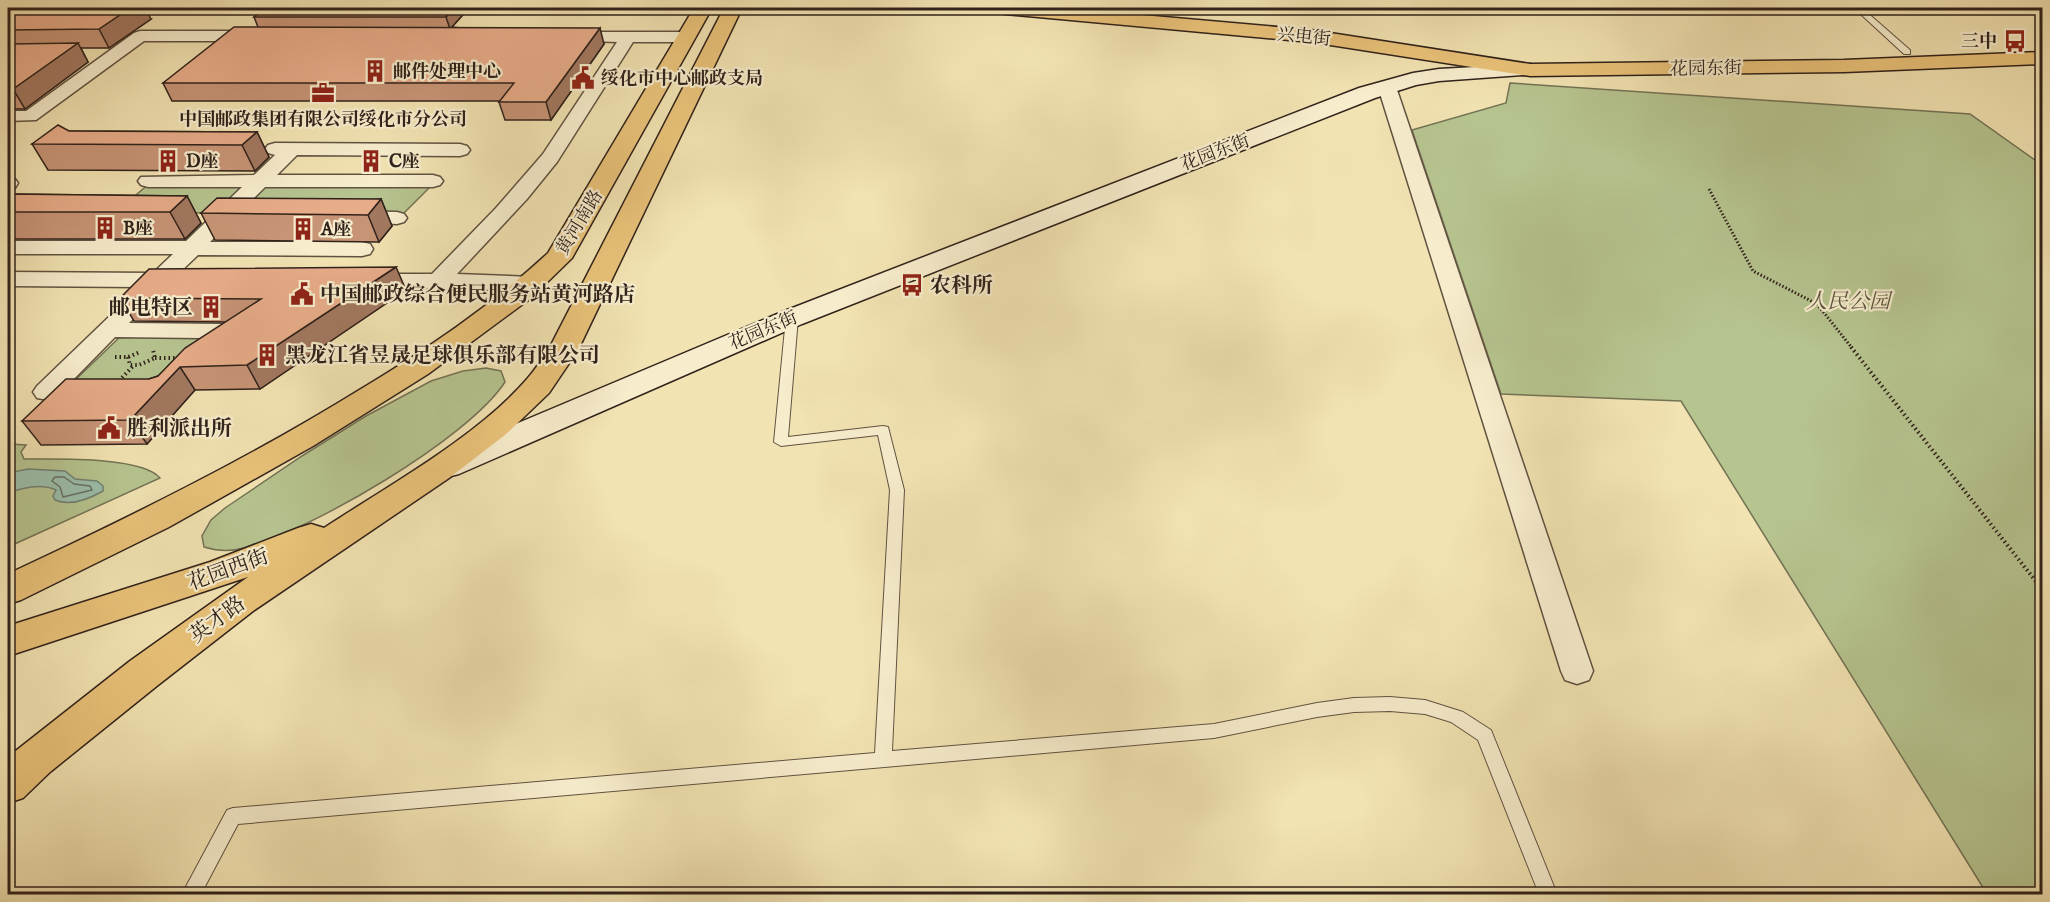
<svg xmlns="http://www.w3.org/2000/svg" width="2050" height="902" font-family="'IM FELL English','Noto Serif SC',serif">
<rect width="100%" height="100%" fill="#f2e3b2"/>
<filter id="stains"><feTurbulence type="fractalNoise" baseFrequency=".00333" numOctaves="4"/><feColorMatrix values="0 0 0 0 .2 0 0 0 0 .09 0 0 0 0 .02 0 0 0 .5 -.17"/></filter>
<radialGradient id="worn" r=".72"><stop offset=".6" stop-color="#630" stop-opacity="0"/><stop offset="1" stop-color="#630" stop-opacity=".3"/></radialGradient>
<g fill="#b6c48f" stroke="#737355" stroke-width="1.5">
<path d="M 1510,83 L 1970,114 L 2042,165 L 2042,894 L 1987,894 L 1681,401 L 1501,394 L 1412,130 L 1506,103 Z"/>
<path d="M 150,183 L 247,184 L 219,213 L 116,212 Z"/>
<path d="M 268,184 L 433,184 L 400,217 L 238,216 Z"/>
<path d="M 207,332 L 158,386 L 70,385 L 124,333 Z"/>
<path d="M 486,368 L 501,371 L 505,382 C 468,439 310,531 244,548 C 230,552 217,551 204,547 L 202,536 L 211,520 L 225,508 L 302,456 L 366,416 L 431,381 L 463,371 Z"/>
<path d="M 8,444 L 26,445 L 21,452 L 24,459 C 53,459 142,456 160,478 L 8,547 Z"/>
</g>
<path fill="#9bbeab" stroke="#708071" stroke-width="1.5" d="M 28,469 L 65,471 L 75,479 L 97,481 L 103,486 L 103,491 C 89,499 71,507 55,500 L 53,496 L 56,490 C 41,483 23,488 8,493 L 8,473 Z"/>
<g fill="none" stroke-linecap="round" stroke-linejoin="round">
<path stroke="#667063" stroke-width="1.5" d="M 55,477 L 64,477 L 74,484 L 90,486 L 92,490 L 63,497 L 60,487 L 52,481 Z"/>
<g stroke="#605241" stroke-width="2">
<g id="service">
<path d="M 1854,8 L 1862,8 L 1910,50 L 1910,54 L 1904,54 Z"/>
<path d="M 792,314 L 798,318 L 788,437 L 883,426 L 888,427 L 904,490 L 892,751 L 1214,724 L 1317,703 L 1354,698 L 1390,697 L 1425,700 L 1463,712 L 1491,730 L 1557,894 L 1539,894 L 1478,740 L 1451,722 L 1425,714 L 1390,711 L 1354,712 L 1317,717 L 1214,738 L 238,824 L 201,894 L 182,894 L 227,810 L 233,808 L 875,753 L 890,490 L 878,435 L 781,446 L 774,442 L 786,318 Z"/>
</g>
</g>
<g stroke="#605241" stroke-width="3">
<g id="minor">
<path d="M 140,31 L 260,31 L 268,36 L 260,41 L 144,41 L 36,120 L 8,121 L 8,111 L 26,111 L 134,33 Z"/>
<path d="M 565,32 L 687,32 L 695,37 L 687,42 L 633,42 L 557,162 L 527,199 L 457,274 L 532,277 L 540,279 L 543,284 L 540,289 L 532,291 L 358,286 L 355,281 L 358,276 L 366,274 L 432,274 L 496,208 L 543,154 L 617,42 L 559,40 L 557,37 L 559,34 Z"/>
<path d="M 1387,82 L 1393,83 L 1396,87 L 1593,671 L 1589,680 L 1577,684 L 1565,680 L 1561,671 L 1378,87 L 1381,83 Z"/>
<path d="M 275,143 L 460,144 L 467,146 L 470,150 L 467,154 L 460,156 L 297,155 L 277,175 L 433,175 L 440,177 L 443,181 L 440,185 L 433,187 L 265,187 L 210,242 L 362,242 L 370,244 L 373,249 L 370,254 L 362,256 L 198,255 L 176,276 L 179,280 L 176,285 L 166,287 L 129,323 L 221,324 L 229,326 L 233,331 C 223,345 212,361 193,356 L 190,351 L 201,338 L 115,337 L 69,384 L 98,386 L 102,392 L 98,398 C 80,402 55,402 37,398 L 33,392 L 37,386 L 140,287 L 8,286 L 8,272 L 153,273 L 173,254 L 8,254 L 8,241 L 186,241 L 242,187 L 148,187 L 141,185 L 138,181 L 141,177 L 254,175 L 275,155 L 268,153 L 265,149 L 268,145 Z"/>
<path d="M 8,177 L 15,179 L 18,183 L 15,188 L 8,190 Z"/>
<path d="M 351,211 L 397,212 L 404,214 L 407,218 L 404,222 L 397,224 L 344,221 L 341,217 L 344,213 Z"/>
</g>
</g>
<g stroke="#30221b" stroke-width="3">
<path id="secondary" d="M 1530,64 L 1537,66 L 1540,70 L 1537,74 L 1439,81 L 1416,85 L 1375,98 L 802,324 L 459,474 L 447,477 L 435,474 L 430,466 L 435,458 L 782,312 L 1359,88 L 1413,73 L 1439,69 Z"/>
</g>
<g stroke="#30221b" stroke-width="3">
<g id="primary">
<path d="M 694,8 L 712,8 L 572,258 L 531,298 L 428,374 L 313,446 L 169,527 L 21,600 L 8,604 L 8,574 C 128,518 248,459 361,389 C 427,349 491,306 548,253 Z"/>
<path d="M 724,8 L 742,8 L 578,350 L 549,393 L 505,435 L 449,478 L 253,611 L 158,685 L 50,772 L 23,798 L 8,803 L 8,757 L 130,661 L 248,577 L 8,656 L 8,626 L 210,562 L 298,528 L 311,524 L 324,528 C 388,486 477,437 527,379 C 535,370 542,359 549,349 Z"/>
<path d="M 996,8 L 1062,8 L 1311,30 L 1530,64 L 1844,60 L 2042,52 L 2042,64 L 1844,72 L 1530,76 L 1311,42 L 1005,14 L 998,12 Z"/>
</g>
</g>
<path stroke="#30221b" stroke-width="3" stroke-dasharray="1.5 2" stroke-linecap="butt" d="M 1709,189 L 1753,271 L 1817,304 L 1852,348"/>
<g stroke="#30221b" stroke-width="4" stroke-dasharray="1.5 3" stroke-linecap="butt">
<path d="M 1851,347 L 2042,589"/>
<path d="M 115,357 L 128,357 L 140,352"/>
<path d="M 128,357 L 130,365 L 139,365 L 155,358 L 153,350"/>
<path d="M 155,358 L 179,358"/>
<path d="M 119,381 L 133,366"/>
</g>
<use href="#service" fill="#f7edcd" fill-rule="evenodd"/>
<use href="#minor" fill="#f7edcd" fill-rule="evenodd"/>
<use href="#secondary" fill="#f7edcd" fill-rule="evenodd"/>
<use href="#primary" fill="#e9c279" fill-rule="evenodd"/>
</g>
<g fill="#c79476" stroke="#30221b" stroke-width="1.5">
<path d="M 8,8 L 151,19 L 109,48 L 81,48 L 88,62 L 25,109 L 8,109 Z"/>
<path d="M 265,8 L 469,8 L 452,27 L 604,44 L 551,120 L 505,120 L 499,102 L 500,101 L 172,101 L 163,83 L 258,27 L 254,17 Z"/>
<path d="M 69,131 L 257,132 L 269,157 L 255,171 L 48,170 L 32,144 Z"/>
<path d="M 8,194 L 187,196 L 201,223 L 185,239 L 8,239 Z"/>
<path d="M 381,199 L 392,226 L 379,242 L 215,240 L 201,213 Z"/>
<path d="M 406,290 L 260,389 L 195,390 L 147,444 L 41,445 L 22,421 L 149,379 L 158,376 L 226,322 L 134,321 L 120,298 Z"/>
</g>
<g fill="#a27860" stroke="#30221b" stroke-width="1.5">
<path d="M 130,8 L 145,8 L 151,19 L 109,48 L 99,29 Z"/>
<path d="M 454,8 L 469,8 L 450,29 L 446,17 Z"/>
<path d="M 600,28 L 604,44 L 551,120 L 546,102 Z"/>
<path d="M 78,43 L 88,62 L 25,109 L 13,89 Z"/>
<path d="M 8,113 L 14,123 L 8,128 Z"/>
<path d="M 257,132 L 269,157 L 255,171 L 242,145 Z"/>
<path d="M 187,196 L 201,223 L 185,239 L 170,212 Z"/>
<path d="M 381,199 L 392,226 L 379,242 L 368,215 Z"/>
<path d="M 396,267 L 406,290 L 260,389 L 247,365 Z"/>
<path d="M 180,367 L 195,390 L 147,444 L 130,420 Z"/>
</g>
<g fill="#e7ac89" stroke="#30221b" stroke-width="1.5">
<path d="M 8,8 L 130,8 L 99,29 L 8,30 Z"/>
<path d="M 265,8 L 454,8 L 446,17 L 254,17 Z"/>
<path d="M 234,27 L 600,28 L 546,102 L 499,102 L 514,83 L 163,83 Z"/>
<path d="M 78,43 L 13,89 L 8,89 L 8,44 Z"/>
<path d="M 58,125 L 69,131 L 257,132 L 242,145 L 32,144 Z"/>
<path d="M 8,194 L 187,196 L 170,212 L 8,212 Z"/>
<path d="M 217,198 L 381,199 L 368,215 L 201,213 Z"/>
<path d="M 396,267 L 247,365 L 180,367 L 130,420 L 22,421 L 66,379 L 149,379 L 158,376 L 185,348 L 261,299 L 120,298 L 149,269 Z"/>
</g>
<defs>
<g id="bus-bare" transform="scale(1.8)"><path d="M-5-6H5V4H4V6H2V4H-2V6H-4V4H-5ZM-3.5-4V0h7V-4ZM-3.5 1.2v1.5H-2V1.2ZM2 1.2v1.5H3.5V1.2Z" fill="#8f2418" stroke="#f7edcd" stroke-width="2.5" paint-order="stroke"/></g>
<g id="building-bare" transform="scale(1.8)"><path d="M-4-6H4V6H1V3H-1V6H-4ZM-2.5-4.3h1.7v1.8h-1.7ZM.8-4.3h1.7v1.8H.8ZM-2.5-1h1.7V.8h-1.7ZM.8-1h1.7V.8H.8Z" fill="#8f2418" stroke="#f7edcd" stroke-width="2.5" paint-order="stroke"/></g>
<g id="civic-bare" transform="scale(1.8)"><path d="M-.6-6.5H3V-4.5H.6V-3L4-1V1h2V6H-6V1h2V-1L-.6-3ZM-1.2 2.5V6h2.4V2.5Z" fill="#8f2418" stroke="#f7edcd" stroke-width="2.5" paint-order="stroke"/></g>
<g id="office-bare" transform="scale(1.8)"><path d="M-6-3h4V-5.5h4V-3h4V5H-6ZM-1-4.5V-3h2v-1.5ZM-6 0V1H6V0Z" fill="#8f2418" stroke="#f7edcd" stroke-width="2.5" paint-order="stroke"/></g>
</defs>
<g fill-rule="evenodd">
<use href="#bus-bare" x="2015" y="41"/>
<use href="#building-bare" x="375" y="71"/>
<use href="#civic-bare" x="583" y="78"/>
<use href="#office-bare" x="323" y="93"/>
<use href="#building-bare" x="168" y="161"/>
<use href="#building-bare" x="371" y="161"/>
<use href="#building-bare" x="105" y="228"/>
<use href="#building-bare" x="303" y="229"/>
<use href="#bus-bare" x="912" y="285"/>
<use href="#civic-bare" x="302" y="294"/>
<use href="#building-bare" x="211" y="307"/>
<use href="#building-bare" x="267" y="355"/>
<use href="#civic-bare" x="109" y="428"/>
</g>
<g text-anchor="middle" stroke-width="4.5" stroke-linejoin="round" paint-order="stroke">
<g font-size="18" fill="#30221b" stroke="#f7edcd">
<text transform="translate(1304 36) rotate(6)" y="6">兴电街</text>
<text transform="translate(1706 68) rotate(-1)" y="6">花园东街</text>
<text transform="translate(1215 152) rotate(-21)" y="6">花园东街</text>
<text transform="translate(579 222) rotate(-59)" y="6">黄河南路</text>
<text transform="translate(763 330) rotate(-23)" y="6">花园东街</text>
</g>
<g font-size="18" font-weight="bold" fill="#30221b" stroke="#f7edcd" text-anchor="start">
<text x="1997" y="47" text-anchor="end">三中</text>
<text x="393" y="77">邮件处理中心</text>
<text x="601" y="84">绥化市中心邮政支局</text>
<text x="323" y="125" text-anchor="middle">中国邮政集团有限公司绥化市分公司</text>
<text x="186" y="167">D座</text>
<text x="389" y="167">C座</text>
<text x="123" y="234">B座</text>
<text x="321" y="235">A座</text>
</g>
<g font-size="21" font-weight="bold" fill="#30221b" stroke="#f7edcd" text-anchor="start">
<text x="930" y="292">农科所</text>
<text x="320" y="301">中国邮政综合便民服务站黄河路店</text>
<text x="193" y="314" text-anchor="end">邮电特区</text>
<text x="285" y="362">黑龙江省昱晟足球俱乐部有限公司</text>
<text x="127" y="435">胜利派出所</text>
</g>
<g font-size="21" font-style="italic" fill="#58533e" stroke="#f7edcd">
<text x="1848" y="308">人民公园</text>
</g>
<g font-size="21" fill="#30221b" stroke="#f7edcd">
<text transform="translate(228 569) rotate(-20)" y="7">花园西街</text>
<text transform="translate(217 619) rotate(-36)" y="7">英才路</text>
</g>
</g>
<rect width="2050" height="902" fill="none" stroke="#f2e3b2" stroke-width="30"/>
<rect x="9" y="9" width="2032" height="884" fill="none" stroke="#30221b" stroke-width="3"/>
<rect x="15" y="15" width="2020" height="872" fill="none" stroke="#30221b" stroke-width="1.5"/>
<rect width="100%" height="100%" filter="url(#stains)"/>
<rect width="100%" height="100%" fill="url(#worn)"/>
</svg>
